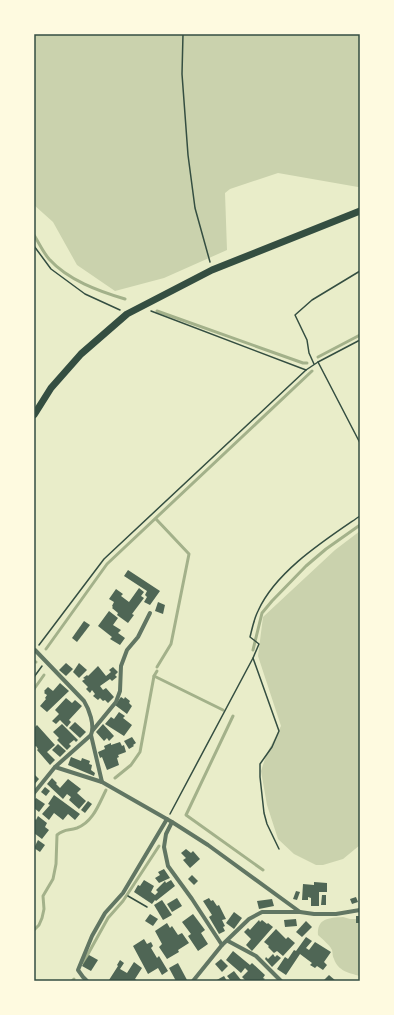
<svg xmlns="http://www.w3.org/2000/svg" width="394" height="1015" font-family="Inter,sans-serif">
<rect width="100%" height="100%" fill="#e9edc9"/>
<g fill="#cad2ad">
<path d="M 34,34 L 360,34 L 360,186 L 358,187 L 278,173 L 230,189 L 225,193 L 227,250 L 164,278 L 115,291 L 77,265 L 53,222 L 34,205 Z"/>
<path d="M 360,531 L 360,845 L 343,859 L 323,865 L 316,865 L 294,854 L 278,839 L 267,805 L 261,771 L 267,753 L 281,726 L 258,656 L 263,617 L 335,550 Z"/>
<path d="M 343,917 L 350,919 L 360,919 L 360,976 C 349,973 338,971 334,959 C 332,956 333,953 332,950 C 329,944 323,940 318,935 C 317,918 329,918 343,917 Z"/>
</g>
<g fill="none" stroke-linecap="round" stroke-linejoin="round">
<g stroke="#a3b18a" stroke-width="3">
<path d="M 34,235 C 39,243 43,252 49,259 C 68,280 98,291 125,299"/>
<path d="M 157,311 L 303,363 L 307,363"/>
<path d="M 318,357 L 360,335"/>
<path d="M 156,519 L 189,554 L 171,644 L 157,667"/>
<path d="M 46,649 L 107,564 L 312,371"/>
<path d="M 253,650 L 262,613 L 272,601 L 306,566 L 326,549 L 360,525"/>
<path d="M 34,661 L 36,662"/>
<path d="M 157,671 L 154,676 L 223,710"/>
<path d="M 34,689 L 44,675"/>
<path d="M 233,716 L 186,815 L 263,870"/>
<path d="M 115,778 L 131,765 L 140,752 L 154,676"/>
<path d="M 34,930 L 39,925 L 42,918 L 44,909 L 43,896 L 53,879 L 56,864 L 57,835 C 65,828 68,831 77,828 C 93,822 99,804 106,790"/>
<path d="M 83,963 L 108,918 L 123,901 L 159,846"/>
<path d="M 72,981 L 74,979"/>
</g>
</g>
<g fill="#4f6655">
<path d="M 128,570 L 160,591 L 150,605 L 144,602 L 147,597 L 145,595 L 147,591 L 124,576 Z"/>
<path d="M 139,588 L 144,592 L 141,596 L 144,598 L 132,614 L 134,615 L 128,623 L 117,615 L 118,613 L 112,608 L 113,607 L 112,606 L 114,602 L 109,599 L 116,589 L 123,594 L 121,596 L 129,602 Z"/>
<path d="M 158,602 L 165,605 L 163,614 L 155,611 Z"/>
<path d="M 109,611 L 118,618 L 113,625 L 121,630 L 118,633 L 125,638 L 120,645 L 110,639 L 112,637 L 98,626 Z"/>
<path d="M 84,621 L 90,625 L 77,642 L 72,638 Z"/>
<path d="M 66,663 L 73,669 L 66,676 L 59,670 Z"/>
<path d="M 79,663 L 87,670 L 79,678 L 73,672 Z"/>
<path d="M 98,666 L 106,676 L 111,672 L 109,670 L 113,667 L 118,672 L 115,675 L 117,677 L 112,681 L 110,679 L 100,686 L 103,690 L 106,688 L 114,697 L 108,703 L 105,700 L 103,701 L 100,698 L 98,700 L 93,696 L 95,694 L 92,690 L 90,693 L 86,689 L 88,687 L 82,681 L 85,679 L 83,678 L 87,675 L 88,676 Z"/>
<path d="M 60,683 L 69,691 L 47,712 L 40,706 L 46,699 L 45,698 L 47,695 L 44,693 L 45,692 L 44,691 L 48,687 L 53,691 Z"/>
<path d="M 121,697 L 124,699 L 125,697 L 130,701 L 129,703 L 132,706 L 127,714 L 115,705 Z"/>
<path d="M 66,698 L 72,703 L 75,700 L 82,706 L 69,720 L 71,722 L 67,727 L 60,720 L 56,724 L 52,721 L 59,714 L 55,710 Z"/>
<path d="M 119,712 L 125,716 L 123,718 L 132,725 L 124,736 L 105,724 L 111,717 L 114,719 Z"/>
<path d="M 75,722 L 86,732 L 80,738 L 69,728 Z"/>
<path d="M 62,724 L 78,740 L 76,742 L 74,740 L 69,744 L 71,746 L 67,750 L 57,740 L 59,738 L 53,732 Z"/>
<path d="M 103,724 L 114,736 L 109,741 L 107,738 L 104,741 L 96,732 Z"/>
<path d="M 37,725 L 55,745 L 47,752 L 55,760 L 50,765 L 37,750 L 38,749 L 36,746 L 34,747 L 34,728 Z"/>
<path d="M 132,737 L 136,743 L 133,745 L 134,746 L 129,749 L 124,741 Z"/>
<path d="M 120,742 L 122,746 L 124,745 L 126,752 L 118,755 L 119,757 L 117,758 L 119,765 L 107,770 L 102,757 L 100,758 L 98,752 L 105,749 L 104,746 L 111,743 L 111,745 Z"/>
<path d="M 58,744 L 66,751 L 60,757 L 52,750 Z"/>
<path d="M 71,757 L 81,761 L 82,758 L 90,761 L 89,764 L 92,765 L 91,770 L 95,773 L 94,776 L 68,765 Z"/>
<path d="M 34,774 L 39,779 L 34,785 Z"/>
<path d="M 52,778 L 57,783 L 56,784 L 60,788 L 68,779 L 81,789 L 77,793 L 86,801 L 79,809 L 69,800 L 71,797 L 67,794 L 63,799 L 47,784 Z"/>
<path d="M 45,787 L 50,791 L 46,796 L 41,792 Z"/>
<path d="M 54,795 L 80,814 L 75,820 L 68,814 L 63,820 L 54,813 L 49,820 L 42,814 L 50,805 L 48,804 Z"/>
<path d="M 36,798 L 45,804 L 39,812 L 34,808 L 34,801 Z"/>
<path d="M 88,801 L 92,804 L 85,813 L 81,810 Z"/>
<path d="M 38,816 L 47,823 L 45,827 L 49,830 L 42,839 L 34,833 L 34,818 L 36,820 Z"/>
<path d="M 38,840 L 45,845 L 40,852 L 34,848 Z"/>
<path d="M 186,849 L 191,853 L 193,851 L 200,859 L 190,868 L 183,860 L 186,858 L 181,853 Z"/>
<path d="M 164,869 L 170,878 L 159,883 L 155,878 L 160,875 L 158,872 Z"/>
<path d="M 192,875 L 198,881 L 194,885 L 188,879 Z"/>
<path d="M 144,880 L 154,886 L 151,892 L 155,895 L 158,892 L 156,890 L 165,881 L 166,883 L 171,880 L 175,886 L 156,901 L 155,900 L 152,904 L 134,892 L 138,885 L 140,886 Z"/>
<path d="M 314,882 L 327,883 L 327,892 L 319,892 L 319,906 L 311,906 L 311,898 L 308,897 L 308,900 L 302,900 L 303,884 L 314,885 Z"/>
<path d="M 296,891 L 300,892 L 297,900 L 293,899 Z"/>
<path d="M 322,895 L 326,895 L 326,905 L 321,905 Z"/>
<path d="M 356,897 L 358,902 L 352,904 L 350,899 Z"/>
<path d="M 177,898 L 182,906 L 172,912 L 167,904 Z"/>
<path d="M 209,898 L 211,901 L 213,900 L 217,906 L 219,905 L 226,919 L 222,920 L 225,926 L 223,927 L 225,931 L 219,934 L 209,917 L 212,915 L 203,901 Z"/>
<path d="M 272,899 L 274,906 L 259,909 L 257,901 Z"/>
<path d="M 162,900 L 172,915 L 163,920 L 154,905 Z"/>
<path d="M 234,912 L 242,918 L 234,929 L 226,923 Z"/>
<path d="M 150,914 L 158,919 L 153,926 L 145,921 Z"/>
<path d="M 193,914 L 205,930 L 201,933 L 208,944 L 198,951 L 188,936 L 191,934 L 182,922 Z"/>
<rect x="356" y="916" width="4" height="7"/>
<path d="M 296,919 L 297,926 L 285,927 L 284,920 Z"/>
<path d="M 259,920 L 260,922 L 262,920 L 267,924 L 268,923 L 273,927 L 252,951 L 246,945 L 251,939 L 244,932 L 248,928 L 250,930 Z"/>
<path d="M 306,921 L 312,927 L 302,937 L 296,932 Z"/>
<path d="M 167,923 L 170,928 L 172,926 L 178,935 L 182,933 L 189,943 L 178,950 L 179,952 L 167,959 L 159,947 L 162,944 L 155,931 Z"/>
<path d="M 276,929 L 286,939 L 288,937 L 295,943 L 283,956 L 277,951 L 274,953 L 268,947 L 269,946 L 264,942 Z"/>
<path d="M 306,937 L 312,941 L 306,948 L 309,950 L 315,942 L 331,952 L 324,962 L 327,965 L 323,970 L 317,966 L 315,968 L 310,965 L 312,963 L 300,954 L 286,975 L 277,969 L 285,957 L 288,959 L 294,950 L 296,951 Z"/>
<path d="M 144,939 L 147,944 L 151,942 L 153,946 L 151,948 L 157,958 L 159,956 L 168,971 L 162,975 L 158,968 L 148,974 L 133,946 Z"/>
<path d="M 233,951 L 250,965 L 252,963 L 265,975 L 263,978 L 265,979 L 263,981 L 246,981 L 242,977 L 248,971 L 245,968 L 241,973 L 226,960 Z"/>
<path d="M 273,954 L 275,957 L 277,955 L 281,958 L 272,967 L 265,959 L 266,957 L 268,959 Z"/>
<path d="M 89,955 L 98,960 L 91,971 L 82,966 Z"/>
<path d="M 221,959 L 228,966 L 222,972 L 215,964 Z"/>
<path d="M 120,960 L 124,963 L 120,969 L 127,973 L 134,962 L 142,968 L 135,979 L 138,981 L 109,980 L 118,966 L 117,965 Z"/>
<path d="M 178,963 L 187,980 L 186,981 L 176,981 L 169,968 Z"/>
<path d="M 234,971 L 241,980 L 240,981 L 231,981 L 227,976 Z"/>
<path d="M 329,975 L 336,981 L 324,980 Z"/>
<path d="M 224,976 L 227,981 L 215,981 Z"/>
</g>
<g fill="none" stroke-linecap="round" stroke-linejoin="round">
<g stroke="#344e41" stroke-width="1.5">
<path d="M 183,34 L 182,74 L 188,155 L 195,208 L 210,262"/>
<path d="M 34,246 L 51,269 L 85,294 L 120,310"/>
<path d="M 151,311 L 306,370"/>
<path d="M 318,362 L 360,443"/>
<path d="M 314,364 L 309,353 L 307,340 L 295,315 L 312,300 L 360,271"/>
<path d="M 39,645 L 104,559 L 306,370 L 318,362 L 360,340"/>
<path d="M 253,658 L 279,731 L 272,747 L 260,764 L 260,777 L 264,813 L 267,824 L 279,849"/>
<path d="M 34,677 L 42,666"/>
<path d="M 170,814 L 253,658 L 259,644 L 250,637 C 252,629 254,619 258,611 C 276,571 325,540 360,516"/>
<path d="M 128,896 L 147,907"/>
</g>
<g stroke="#617663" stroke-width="4">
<path d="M 35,650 L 84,701 C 89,709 95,725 91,735 L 102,782"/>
<path d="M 93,730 L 116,702 L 120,691 L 121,666 L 127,650 L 138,637 L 150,613"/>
<path d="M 55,767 L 91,735"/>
<path d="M 34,793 L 55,767 L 102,782 L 172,822 L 208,845 L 300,912"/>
<path d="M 172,822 L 166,834 L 164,847 L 168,866 L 192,899 L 222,945"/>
<path d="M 228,941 L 256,956 L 281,981"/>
<path d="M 87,981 L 83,977 L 78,970 L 92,936 L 105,913 L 123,893 L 167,819"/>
<path d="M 193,981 L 222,945 L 249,919 L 262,912 L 300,912 L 314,914 L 336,914 L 360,910"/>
</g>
<path stroke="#344e41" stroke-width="7" d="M 34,415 L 51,388 L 81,354 L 127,314 L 212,270 L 360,211"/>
</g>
<rect width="394" height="1015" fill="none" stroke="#fefae0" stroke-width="70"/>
<rect x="35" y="35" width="324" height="945" fill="none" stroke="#344e41" stroke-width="1.5"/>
</svg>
